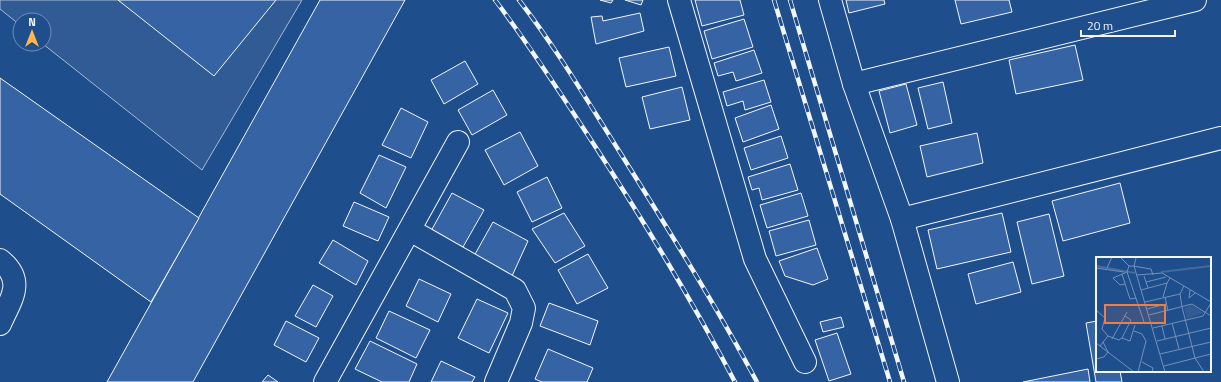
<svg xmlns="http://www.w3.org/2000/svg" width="1221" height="382" font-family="'Titillium Web',sans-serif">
<rect width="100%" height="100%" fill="#1f4e8c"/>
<path fill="#305b95" stroke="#a8bbd7" d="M 0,0 L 302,0 L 202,170 L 43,44 L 44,20 L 20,20 L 20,25 L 0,9 Z"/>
<g fill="#3563a3" stroke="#f2f6ff">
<path d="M 118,0 L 276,0 L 214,76 Z"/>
<path d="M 320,0 L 405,0 L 193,382 L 107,382 Z"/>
<path d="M 600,0 L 613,0 L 611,3 Z"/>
<path d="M 625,0 L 643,0 L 641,5 Z"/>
<path d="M 695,0 L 740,0 L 744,15 L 702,26 Z"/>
<path d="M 846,0 L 884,0 L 885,4 L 849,13 Z"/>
<path d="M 955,0 L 1009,0 L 1012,12 L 961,24 Z"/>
<path d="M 640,13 L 644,31 L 596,44 L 591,17 L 602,16 L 603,21 Z"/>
<path d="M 744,19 L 753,47 L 712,59 L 704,31 Z"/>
<path d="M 1075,45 L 1083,80 L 1016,94 L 1009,60 Z"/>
<path d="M 669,47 L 676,76 L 626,87 L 619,58 Z"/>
<path d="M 754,50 L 762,73 L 736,81 L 733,72 L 718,76 L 714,63 Z"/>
<path d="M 465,61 L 478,84 L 444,104 L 431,80 Z"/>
<path d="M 0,78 L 199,218 L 151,302 L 0,194 Z"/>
<path d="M 764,80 L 771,102 L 745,110 L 743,101 L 727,106 L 723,92 Z"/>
<path d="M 943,82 L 952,123 L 928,129 L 918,88 Z"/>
<path d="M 906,84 L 917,125 L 890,133 L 879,91 Z"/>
<path d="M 682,87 L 690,120 L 650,129 L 642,97 Z"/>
<path d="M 493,90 L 507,115 L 472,135 L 458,110 Z"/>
<path d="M 771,105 L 779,129 L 743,142 L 735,118 Z"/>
<path d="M 401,108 L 428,122 L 411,158 L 382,145 Z"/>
<path d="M 520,132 L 538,166 L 504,185 L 485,150 Z"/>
<path d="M 977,133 L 983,163 L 927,177 L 920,146 Z"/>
<path d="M 781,136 L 788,158 L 751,170 L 744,148 Z"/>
<path d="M 379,155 L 406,167 L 386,208 L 360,193 Z"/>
<path d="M 790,164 L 798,190 L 762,200 L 759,188 L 752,190 L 748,177 Z"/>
<path d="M 547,177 L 562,208 L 532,222 L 517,192 Z"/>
<path d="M 1120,183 L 1130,223 L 1063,241 L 1052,201 Z"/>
<path d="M 452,193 L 484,210 L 463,247 L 431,231 Z"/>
<path d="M 801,193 L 808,216 L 767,228 L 760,205 Z"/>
<path d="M 354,202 L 389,217 L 378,241 L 343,226 Z"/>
<path d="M 564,213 L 585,246 L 555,263 L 532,229 Z"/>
<path d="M 1002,213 L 1011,252 L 937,269 L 928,230 Z"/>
<path d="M 1049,214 L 1064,276 L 1032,284 L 1017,222 Z"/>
<path d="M 809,220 L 816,245 L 776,256 L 769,231 Z"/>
<path d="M 493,222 L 528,241 L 512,276 L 474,256 Z"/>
<path d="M 333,240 L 368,261 L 356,285 L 319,263 Z"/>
<path d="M 817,248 L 828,279 L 813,285 L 785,276 L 779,261 Z"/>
<path d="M 588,254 L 608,288 L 577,304 L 558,270 Z"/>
<path d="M 1013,262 L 1021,292 L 976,304 L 968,274 Z"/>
<path d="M 419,279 L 451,294 L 438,322 L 406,306 Z"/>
<path d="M 313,285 L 333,296 L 316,327 L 295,316 Z"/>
<path d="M 477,299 L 508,313 L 489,353 L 458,338 Z"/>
<path d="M 549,303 L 598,321 L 590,345 L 540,326 Z"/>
<path d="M 389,311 L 430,330 L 416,358 L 376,338 Z"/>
<path d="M 841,317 L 844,327 L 823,332 L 820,322 Z"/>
<path d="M 286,321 L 319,338 L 306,362 L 274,345 Z"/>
<path d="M 1097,321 L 1097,371 L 1120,371 L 1122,382 L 1096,382 L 1086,323 Z"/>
<path d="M 837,333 L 851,374 L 829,381 L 815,340 Z"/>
<path d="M 370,341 L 417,364 L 409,382 L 382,382 L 355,369 Z"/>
<path d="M 548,349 L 593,368 L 587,382 L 542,382 L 535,379 Z"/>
<path d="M 441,361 L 475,377 L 472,382 L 431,382 Z"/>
<path d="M 1088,369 L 1090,382 L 1023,382 Z"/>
<path d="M 268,375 L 278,382 L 262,382 Z"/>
</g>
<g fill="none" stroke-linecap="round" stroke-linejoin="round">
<g stroke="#f2f6ff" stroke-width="24">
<g id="street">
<path d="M 679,0 L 755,259 L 805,362"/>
<path d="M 830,0 L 854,84 L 902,219 L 948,382"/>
<path d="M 854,84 L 1195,0"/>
<path d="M 902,219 L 1221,138"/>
<path d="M 410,230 L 515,290 L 524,308 L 521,323 L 496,382"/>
<path d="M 0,260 C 26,281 11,299 0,324"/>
<path d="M 325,382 L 458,142"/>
</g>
</g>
<use href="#street" stroke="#1f4e8c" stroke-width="22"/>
<g stroke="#f2f6ff" stroke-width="4.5">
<g id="rail">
<path d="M 495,0 C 530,46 561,94 593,143 C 643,220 692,300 735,382"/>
<path d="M 519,0 C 557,49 588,102 621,154 C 668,229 715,304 757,382"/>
<path d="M 774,0 L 890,382"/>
<path d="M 790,0 L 904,382"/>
</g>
</g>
<use href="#rail" stroke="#1f4e8c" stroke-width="3" stroke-dasharray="9" stroke-linecap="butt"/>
</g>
<g transform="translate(1096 257)">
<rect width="115" height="115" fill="#1f4e8c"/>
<path d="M 96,48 L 108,56 L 91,62 L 88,51 Z" fill="#305b95"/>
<path fill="none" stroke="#446ba0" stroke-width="2" d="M 0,9 L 39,16M 65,15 L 115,9"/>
<path fill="none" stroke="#7391ba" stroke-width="1" d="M 24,0 L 33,9M 40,1 L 38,9 L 69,115M 0,11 L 28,15M 11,11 L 16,0M 31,15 L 48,65M 31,15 L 33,9 L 37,9 L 55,12 L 57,18M 26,17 L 33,39 L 34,42 L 40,41M 41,18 L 66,16 L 115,45M 48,19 L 52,31M 50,25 L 70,20M 29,27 L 24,28 L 17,21 L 31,15M 88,29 L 84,37 L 86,50 L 99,101 L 108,115M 45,33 L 71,26 L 74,21M 94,33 L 93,41 L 99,36M 67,40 L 71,26M 69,40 L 72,54M 49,45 L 84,37M 51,52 L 70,47M 0,53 L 9,61 L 6,72 L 12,79 L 4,89M 53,58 L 96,47 L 115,59M 76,66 L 83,92M 66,69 L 69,82M 57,71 L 107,59 L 115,46M 38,74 L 46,77 L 50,84 L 42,115M 12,79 L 23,83 L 26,81 L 35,63 L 29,59M 26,81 L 34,84 L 39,68M 16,82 L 31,55M 61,84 L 115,71M 0,86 L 38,115M 64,97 L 115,85M 0,102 L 8,100 L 12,95 L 7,85M 46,105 L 57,111 L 56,115M 68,109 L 115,97"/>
<path fill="#ea8049" fill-opacity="0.15" stroke="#ea8049" stroke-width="2" d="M 9,48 L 69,48 L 69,66 L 9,66 Z"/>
<rect width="115" height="115" fill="none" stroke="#f2f6ff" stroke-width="2"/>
</g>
<g transform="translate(32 32)"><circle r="19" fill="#1f4e8c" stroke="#7391ba"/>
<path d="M0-3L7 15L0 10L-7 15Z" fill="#ffb74d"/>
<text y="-6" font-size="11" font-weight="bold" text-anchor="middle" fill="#f2f6ff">N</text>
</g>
<path d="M1081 30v6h94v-6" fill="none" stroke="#f2f6ff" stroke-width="2"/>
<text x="1087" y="30" font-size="12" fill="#f2f6ff" stroke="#1f4e8c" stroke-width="3" paint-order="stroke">20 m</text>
</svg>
